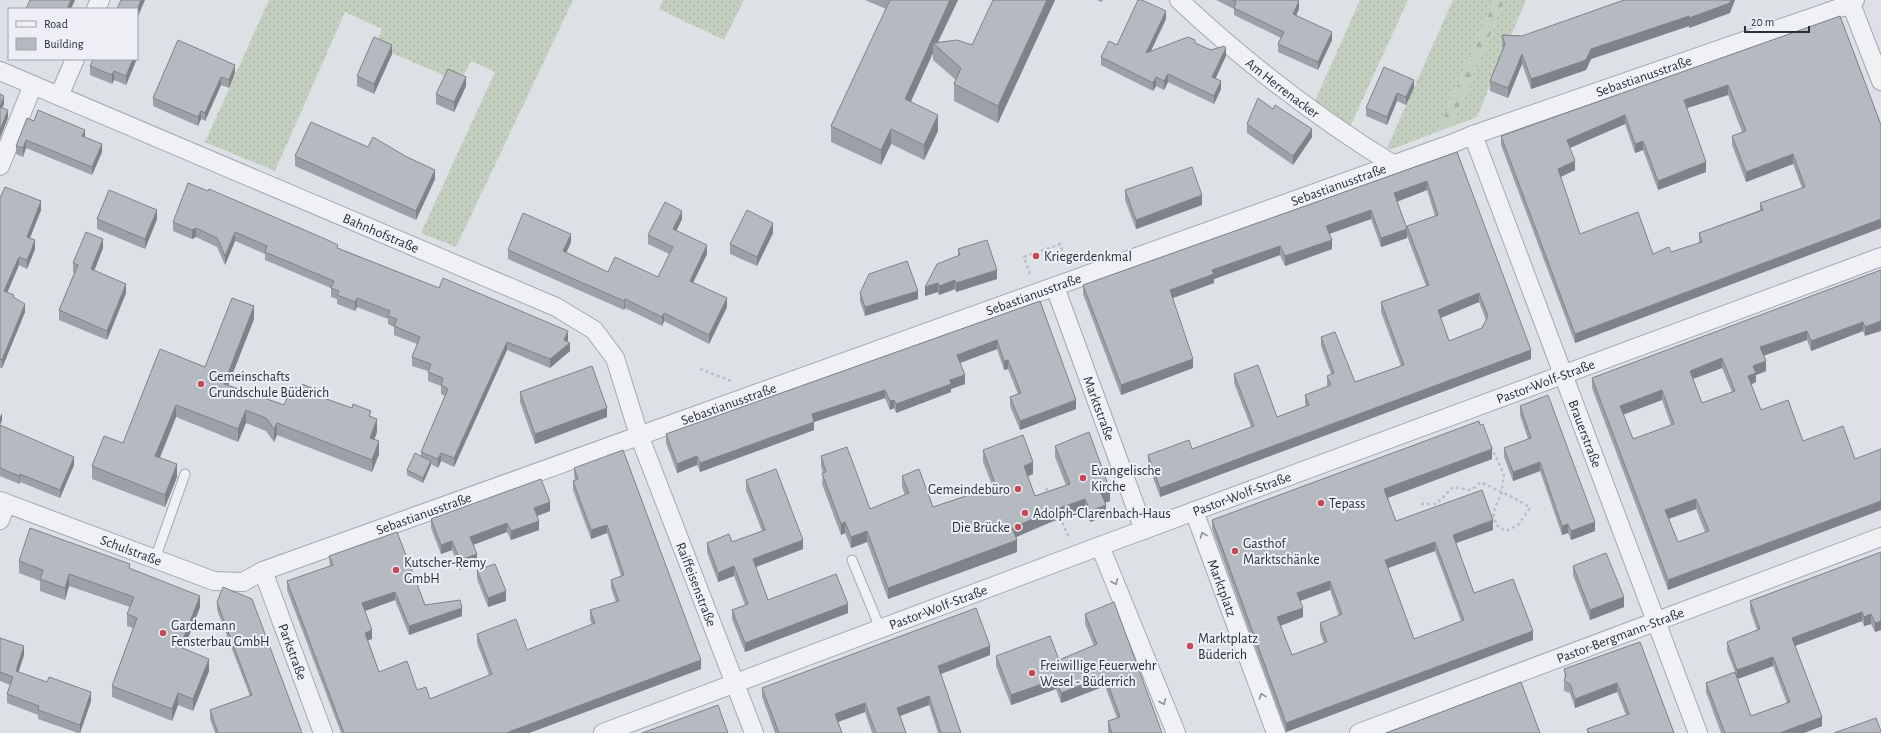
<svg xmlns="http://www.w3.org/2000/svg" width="1881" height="733" font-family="'Alegreya Sans',sans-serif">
<defs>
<pattern id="grass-dots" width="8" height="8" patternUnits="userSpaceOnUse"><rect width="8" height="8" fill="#c3cfbf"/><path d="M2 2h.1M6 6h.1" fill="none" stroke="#a8b2a5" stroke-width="1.8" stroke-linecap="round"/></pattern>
<pattern id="forest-firs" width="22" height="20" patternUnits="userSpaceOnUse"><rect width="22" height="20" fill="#c3cfbf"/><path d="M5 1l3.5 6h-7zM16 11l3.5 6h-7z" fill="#a8b2a5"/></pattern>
</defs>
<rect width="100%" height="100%" fill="#dde1e6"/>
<g fill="url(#grass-dots)">
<path d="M 269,0 L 573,0 L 456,247 L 421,233 L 495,72 L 471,61 L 460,82 L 375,46 L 382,29 L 345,12 L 275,171 L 205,142 Z"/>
<path d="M 663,0 L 744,0 L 724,40 L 659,9 Z"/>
<path d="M 1360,0 L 1408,0 L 1349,129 L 1314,103 Z"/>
<path d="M 1453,0 L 1495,0 L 1437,132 L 1392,149 L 1387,148 Z"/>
<path d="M 1505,0 L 1526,0 L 1477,117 L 1451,127 Z"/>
</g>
<path fill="url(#forest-firs)" d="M 1495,0 L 1505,0 L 1451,127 L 1437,132 Z"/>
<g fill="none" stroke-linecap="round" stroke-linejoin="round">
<g stroke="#a3a8b0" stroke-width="11">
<g id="service">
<path d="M 155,559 L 185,474"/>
<path d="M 852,560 L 880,628"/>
</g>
</g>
<g stroke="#a3a8b0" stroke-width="20">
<g id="minor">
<path id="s1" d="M 1179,0 C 1246,63 1316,117 1394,165"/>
<path d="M 1851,4 L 1881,81"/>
<path d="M 96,9 L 100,0"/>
<path id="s2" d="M 0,71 L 556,307 L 594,330 L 615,358 L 639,435 L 754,733"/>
<path d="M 59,96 L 75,59"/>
<path id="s3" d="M 1473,135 L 1698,733"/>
<path d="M 0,166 L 33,85"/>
<path id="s4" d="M 1055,287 L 1144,530"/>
<path id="s5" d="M 0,501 L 214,581 L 243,582 L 263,571 L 1451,144 L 1473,135 L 1851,4 L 1855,0"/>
<path id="s6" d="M 1194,511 L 1276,733"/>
<path d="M 0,520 L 6,504"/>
<path d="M 1100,546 L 1176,733"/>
<path id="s7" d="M 263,571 L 323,733"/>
<path id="s8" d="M 603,733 L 1100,546 L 1881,257"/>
<path id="s9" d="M 1359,733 L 1881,537"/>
</g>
</g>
<g stroke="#bcbec5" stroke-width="2.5" stroke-dasharray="3 3" stroke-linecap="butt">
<path d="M 1030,274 L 1024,257 L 1060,244 L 1067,263"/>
<path d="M 700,369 L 731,381"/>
<path d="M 1046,488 L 1049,494"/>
<path d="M 1421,504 L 1436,504 L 1453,487 L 1471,490 L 1481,482 C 1498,491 1515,497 1530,508 L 1518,525 L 1506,531 L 1496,525 L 1493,513 L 1501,494 L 1504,475 L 1491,446"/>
<path d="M 1060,517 L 1069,538"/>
</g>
<use href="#service" stroke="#f0f1f5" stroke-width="9"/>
<use href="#minor" stroke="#f0f1f5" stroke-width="18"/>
</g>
<g fill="#9ca0a7" fill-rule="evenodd">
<path d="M 865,0 L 958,0 L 938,42 L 972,45 L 1055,0 L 998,123 L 954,101 L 954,84 L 956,80 L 933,60 L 933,53 L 911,101 L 938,131 L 924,160 L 891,144 L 881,165 L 831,142 L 831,126 L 886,9 Z"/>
<path d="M 1097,0 L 1103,0 L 1102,2 Z"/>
<path d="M 1216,0 L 1297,0 L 1299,9 L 1296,15 L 1332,40 L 1318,70 L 1278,52 L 1278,44 L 1281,38 L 1234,15 L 1234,9 Z"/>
<path d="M 1730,13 L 1689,28 L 1689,26 L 1591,59 L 1586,70 L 1531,89 L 1522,64 L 1508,98 L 1490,91 L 1490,81 L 1503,49 L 1502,45 L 1502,35 L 1522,36 Z"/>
<path d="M 1840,16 L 1881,125 L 1881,228 L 1575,343 L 1501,145 L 1501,136 ZM 1728,95 L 1742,132 L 1732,136 L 1732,145 L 1746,182 L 1793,164 L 1802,188 L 1760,203 L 1760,210 L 1699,233 L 1699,243 L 1671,252 L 1653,254 L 1580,234 L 1561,177 L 1575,170 L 1570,148 L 1625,124 L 1635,153 L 1643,150 L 1658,190 L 1706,172 L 1687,108 Z"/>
<path d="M 1166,19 L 1151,51 L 1195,43 L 1226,56 L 1216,78 L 1221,89 L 1214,104 L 1168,82 L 1164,90 L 1156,86 L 1153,91 L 1101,65 L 1101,57 L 1117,45 Z"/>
<path d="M 178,40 L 235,73 L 229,88 L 221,85 L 205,121 L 201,119 L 198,126 L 153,106 L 153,98 Z"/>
<path d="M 392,54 L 374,94 L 357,86 L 357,76 Z"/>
<path d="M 136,59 L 136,61 L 126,85 L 114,80 L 112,84 L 90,75 L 90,66 Z"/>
<path d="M 1384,67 L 1414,88 L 1406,105 L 1397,101 L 1387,125 L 1366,116 L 1366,108 Z"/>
<path d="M 466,86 L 454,112 L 436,104 L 436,94 Z"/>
<path d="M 34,121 L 85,137 L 102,152 L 92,175 L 26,148 L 23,157 L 16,154 L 16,146 Z"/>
<path d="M 1247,124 L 1312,137 L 1293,165 L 1247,133 Z"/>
<path d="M 368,147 L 407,157 L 435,179 L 416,220 L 295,166 L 295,156 Z"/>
<path d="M 1457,152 L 1531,359 L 1160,497 L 1148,464 L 1148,455 L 1192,449 L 1251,427 L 1234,383 L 1234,374 L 1277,417 L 1306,406 L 1305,404 L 1305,395 L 1328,387 L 1327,385 L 1327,376 L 1331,374 L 1321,346 L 1321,337 L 1355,382 L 1401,366 L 1381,312 L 1381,302 L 1426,286 L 1407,236 L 1407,238 L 1381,247 L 1371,219 L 1329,234 L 1332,249 L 1285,266 L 1280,255 L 1214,279 L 1214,283 L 1173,298 L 1193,368 L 1121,395 L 1083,294 L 1083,285 ZM 1427,190 L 1435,216 L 1407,228 L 1397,201 ZM 1479,302 L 1486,320 L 1482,328 L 1449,341 L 1441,318 Z"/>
<path d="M 1125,190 L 1202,205 L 1136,229 L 1125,200 Z"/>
<path d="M 0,198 L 41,210 L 30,238 L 35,249 L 27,269 L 19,265 L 7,293 L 14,297 L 25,312 L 2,368 L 0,368 Z"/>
<path d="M 97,219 L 157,219 L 145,249 L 97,229 Z"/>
<path d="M 682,219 L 676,231 L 707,254 L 693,282 L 727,307 L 709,344 L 664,321 L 662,326 L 625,308 L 624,310 L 508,259 L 508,250 L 571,242 L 566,253 L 608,272 L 658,277 L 669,254 L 648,244 L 648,235 Z"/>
<path d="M 173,222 L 338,248 L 568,340 L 568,342 L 570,351 L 550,368 L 507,350 L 454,467 L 441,461 L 438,468 L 431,464 L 423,483 L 407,475 L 407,470 L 421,456 L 421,452 L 445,396 L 441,394 L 441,386 L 428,381 L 428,371 L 412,366 L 412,357 L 417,344 L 394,335 L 394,327 L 388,324 L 388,319 L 357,307 L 355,311 L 337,304 L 337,299 L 331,297 L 331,288 L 265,260 L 265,254 L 235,241 L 225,265 L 217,247 L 196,237 L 192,239 L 173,231 Z"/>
<path d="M 773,233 L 757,266 L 730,254 L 730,244 Z"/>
<path d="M 103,248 L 94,271 L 126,293 L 107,340 L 59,320 L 59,310 L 74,273 L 73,272 L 73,263 Z"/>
<path d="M 958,249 L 997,279 L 956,292 L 955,289 L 939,295 L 938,292 L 925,296 L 958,256 Z"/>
<path d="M 1881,270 L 1865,336 L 1863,331 L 1811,351 L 1807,340 L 1763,356 L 1766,371 L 1756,375 L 1756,382 L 1751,384 L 1761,410 L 1803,441 L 1855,459 L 1668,590 L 1592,388 L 1592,378 ZM 1722,368 L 1732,392 L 1702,403 L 1693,379 ZM 1662,400 L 1671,425 L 1633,439 L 1623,414 ZM 1696,509 L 1705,532 L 1678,542 L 1669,519 Z"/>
<path d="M 860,293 L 918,299 L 865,316 L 860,301 Z"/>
<path d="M 1040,301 L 1076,409 L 1020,430 L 1010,406 L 1010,397 L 1018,394 L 1008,369 L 1004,370 L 997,349 L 960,363 L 965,384 L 951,389 L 951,392 L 896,413 L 894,408 L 890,410 L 885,398 L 814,422 L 814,430 L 700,472 L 697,465 L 677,473 L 666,443 L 666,434 Z"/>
<path d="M 254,319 L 228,385 L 284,405 L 319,396 L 371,416 L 377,432 L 374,440 L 379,454 L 372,472 L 277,435 L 274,442 L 266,431 L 246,423 L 238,442 L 176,417 L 160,458 L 177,477 L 165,507 L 92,479 L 92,466 L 123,443 L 205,367 Z"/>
<path d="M 520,392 L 607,417 L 535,444 L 520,402 Z"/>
<path d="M 1520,406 L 1595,531 L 1571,540 L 1568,533 L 1562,535 L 1540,471 L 1513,481 L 1504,457 L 1504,448 L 1528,439 L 1520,415 Z"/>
<path d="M 0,425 L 74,465 L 60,498 L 20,482 L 19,484 L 0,476 Z"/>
<path d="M 1055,446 L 1110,501 L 1105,502 L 1106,516 L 1090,522 L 1085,510 L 1051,522 L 1015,537 L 1017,552 L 888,599 L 867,542 L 851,548 L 845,533 L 841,535 L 822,484 L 823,473 L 821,467 L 821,456 L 870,509 L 905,495 L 902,487 L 902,476 L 933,507 L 993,487 L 983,462 L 983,450 L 1033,474 L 1027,476 L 1035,496 L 1066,485 L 1055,457 Z"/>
<path d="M 1492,459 L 1388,498 L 1396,521 L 1493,530 L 1456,543 L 1474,593 L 1533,640 L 1286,732 L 1212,529 L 1212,520 ZM 1435,551 L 1461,621 L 1414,639 L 1388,568 ZM 1330,590 L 1339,616 L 1320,623 L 1320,632 L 1324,643 L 1292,655 L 1280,626 L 1303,617 L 1300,601 Z"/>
<path d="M 574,468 L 701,669 L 529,733 L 341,733 L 287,590 L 287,581 L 330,566 L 329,556 L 425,605 L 462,616 L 409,635 L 395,600 L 365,611 L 372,639 L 368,640 L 379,672 L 417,690 L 430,699 L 489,675 L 477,643 L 477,634 L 527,650 L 592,625 L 590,619 L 590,610 L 616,602 L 611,588 L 611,580 L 621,576 L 607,533 L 591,539 L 573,490 L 573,481 L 575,480 L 574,476 Z"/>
<path d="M 746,480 L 803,549 L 756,567 L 768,600 L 848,613 L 745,652 L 732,619 L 732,610 L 745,605 L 734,576 L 718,582 L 707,552 L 707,543 L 732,542 L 762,531 L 746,490 Z"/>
<path d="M 550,511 L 537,516 L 539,530 L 511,540 L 507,532 L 473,545 L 477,563 L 460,570 L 452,550 L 441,554 L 431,528 L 431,519 Z"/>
<path d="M 1881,552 L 1881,630 L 1875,632 L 1871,624 L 1864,626 L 1862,621 L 1795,646 L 1822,726 L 1804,733 L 1721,733 L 1706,692 L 1706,683 L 1735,672 L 1727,651 L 1727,642 L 1757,630 L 1750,610 L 1750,601 ZM 1773,666 L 1787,703 L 1751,716 L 1738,679 Z"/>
<path d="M 19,561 L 130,569 L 200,607 L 184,649 L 209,671 L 193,711 L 178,705 L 172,721 L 112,697 L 112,686 L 133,628 L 127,626 L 127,614 L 130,607 L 69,586 L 65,600 L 40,591 L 40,581 L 19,573 Z"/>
<path d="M 1573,566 L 1624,607 L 1590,620 L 1573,575 Z"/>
<path d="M 477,570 L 506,601 L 488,607 L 477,579 Z"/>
<path d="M 217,602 L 302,733 L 215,733 L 210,719 L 210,710 L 250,696 L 217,610 Z"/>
<path d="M 1085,614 L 1162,733 L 1108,733 L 1108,721 L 1117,718 L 1105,686 L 1061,703 L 1056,689 L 1011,705 L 996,666 L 996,656 L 1059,660 L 1094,646 L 1085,624 Z"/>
<path d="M 0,638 L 24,655 L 18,672 L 91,701 L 80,733 L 78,733 L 38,719 L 38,715 L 7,703 L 7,694 L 10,685 L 0,681 Z"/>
<path d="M 1640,642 L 1674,733 L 1587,733 L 1587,729 L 1626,715 L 1617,692 L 1575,708 L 1570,693 L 1564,691 L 1564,681 L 1565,679 L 1564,669 Z"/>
<path d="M 990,655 L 941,674 L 961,733 L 938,733 L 929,705 L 900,716 L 906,733 L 872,733 L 865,712 L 838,722 L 842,733 L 775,733 L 762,697 L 762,688 Z"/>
</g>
<g fill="#7f8288">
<path d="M 71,0 L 75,0 L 71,9 L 67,9 Z"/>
<path d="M 141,0 L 145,0 L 137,19 L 137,10 Z"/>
<path d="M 950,0 L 958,0 L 936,46 L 933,43 L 933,53 L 905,114 L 905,99 Z"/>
<path d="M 1047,0 L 1055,0 L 998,123 L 998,106 Z"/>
<path d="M 1731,0 L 1735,0 L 1730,13 L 1689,28 L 1689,26 L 1591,59 L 1586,70 L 1531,89 L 1531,79 L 1591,49 Z"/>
<path d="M 1299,1 L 1299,9 L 1293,22 L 1293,14 Z"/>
<path d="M 1166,11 L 1166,19 L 1146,61 L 1146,53 Z"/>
<path d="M 1332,32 L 1332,40 L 1318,70 L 1318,62 Z"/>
<path d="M 392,45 L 392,54 L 374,94 L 374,84 Z"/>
<path d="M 1226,48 L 1226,56 L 1212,85 L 1212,77 Z"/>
<path d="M 1522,54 L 1522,64 L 1508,98 L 1508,88 Z"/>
<path d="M 133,59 L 136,59 L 136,61 L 126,85 L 126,76 Z"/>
<path d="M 235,65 L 235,73 L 229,88 L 229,80 Z"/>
<path d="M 114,71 L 114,80 L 112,84 L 112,75 Z"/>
<path d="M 1168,74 L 1168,82 L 1164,90 L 1164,81 Z"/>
<path d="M 221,77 L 221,85 L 205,121 L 205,113 Z"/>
<path d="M 466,77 L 466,86 L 454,112 L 454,102 Z"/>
<path d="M 1156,77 L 1156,86 L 1153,91 L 1153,83 Z"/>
<path d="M 1414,80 L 1414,88 L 1406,105 L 1406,97 Z"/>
<path d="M 1221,81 L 1221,89 L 1214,104 L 1214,96 Z"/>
<path d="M 1728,85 L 1728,95 L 1684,109 L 1684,100 Z"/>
<path d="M 1397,93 L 1397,101 L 1387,125 L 1387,117 Z"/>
<path d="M 4,96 L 4,104 L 0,115 L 0,107 Z"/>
<path d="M 8,110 L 8,118 L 0,138 L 0,130 Z"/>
<path d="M 201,111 L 201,119 L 198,126 L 198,117 Z"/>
<path d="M 938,115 L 938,131 L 924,160 L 924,145 Z"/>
<path d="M 1625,115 L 1625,124 L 1567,149 L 1567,140 Z"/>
<path d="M 891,129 L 891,144 L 881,165 L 881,150 Z"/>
<path d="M 1312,129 L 1312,137 L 1293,165 L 1293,156 Z"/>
<path d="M 85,130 L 85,138 L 82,136 Z"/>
<path d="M 26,140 L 26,148 L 23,157 L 23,148 Z"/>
<path d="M 1643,141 L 1643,150 L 1635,153 L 1635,144 Z"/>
<path d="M 102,144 L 102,152 L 92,175 L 92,167 Z"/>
<path d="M 1793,154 L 1793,164 L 1746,182 L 1746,172 Z"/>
<path d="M 1575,161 L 1575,170 L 1558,178 L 1558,169 Z"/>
<path d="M 1706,162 L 1706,172 L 1658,190 L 1658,181 Z"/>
<path d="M 435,170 L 435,179 L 416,220 L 416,211 Z"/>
<path d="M 1427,181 L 1427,190 L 1394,203 L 1394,193 Z"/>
<path d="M 1202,195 L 1202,205 L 1136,229 L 1136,220 Z"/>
<path d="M 41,201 L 41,210 L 27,245 L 27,237 Z"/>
<path d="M 157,210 L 157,219 L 145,249 L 145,239 Z"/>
<path d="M 1371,210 L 1371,219 L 1326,235 L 1326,226 Z"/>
<path d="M 682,211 L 682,219 L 673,238 L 673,229 Z"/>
<path d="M 1881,219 L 1881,228 L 1575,343 L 1575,334 Z"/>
<path d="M 773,223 L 773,233 L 757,266 L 757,257 Z"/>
<path d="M 196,228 L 196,237 L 192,239 L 192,230 Z"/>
<path d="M 1407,229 L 1407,238 L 1381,247 L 1381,238 Z"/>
<path d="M 235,232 L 235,241 L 225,265 L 225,256 Z"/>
<path d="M 571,234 L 571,242 L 563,260 L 563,251 Z"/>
<path d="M 103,239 L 103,248 L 91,279 L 91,269 Z"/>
<path d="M 35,240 L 35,249 L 27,269 L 27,260 Z"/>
<path d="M 1332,240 L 1332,249 L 1285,266 L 1285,256 Z"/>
<path d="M 707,245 L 707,254 L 690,289 L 690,281 Z"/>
<path d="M 1280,246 L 1280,255 L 1214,279 L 1214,283 L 1170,299 L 1170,290 L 1212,270 Z"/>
<path d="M 19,257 L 19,265 L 4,300 L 4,291 Z"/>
<path d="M 997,270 L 997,279 L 956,292 L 956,283 Z"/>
<path d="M 955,280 L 955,289 L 939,295 L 939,286 Z"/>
<path d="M 938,283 L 938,292 L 925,296 L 925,287 Z"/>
<path d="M 126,284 L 126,293 L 107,340 L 107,331 Z"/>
<path d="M 918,291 L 918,299 L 865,316 L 865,307 Z"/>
<path d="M 1479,293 L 1479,302 L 1438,319 L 1438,310 Z"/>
<path d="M 357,298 L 357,307 L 355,311 L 355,302 Z"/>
<path d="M 727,298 L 727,307 L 709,344 L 709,335 Z"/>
<path d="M 625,299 L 625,308 L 624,310 L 624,301 Z"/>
<path d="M 25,304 L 25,312 L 2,368 L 2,360 Z"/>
<path d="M 254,306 L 254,319 L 224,396 L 224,384 Z"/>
<path d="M 664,313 L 664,321 L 662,326 L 662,317 Z"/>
<path d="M 1881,321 L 1881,331 L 1865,336 L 1865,327 Z"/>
<path d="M 1863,322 L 1863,331 L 1811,351 L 1811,341 Z"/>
<path d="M 568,331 L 568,340 L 566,346 L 570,343 L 570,351 L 550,368 L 550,359 L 564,340 Z"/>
<path d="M 1807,331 L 1807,340 L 1760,357 L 1760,347 Z"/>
<path d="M 997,340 L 997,349 L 957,364 L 957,355 Z"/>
<path d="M 507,342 L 507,350 L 454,467 L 454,458 Z"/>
<path d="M 1531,350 L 1531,359 L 1160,497 L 1160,488 Z"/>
<path d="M 1722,358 L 1722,368 L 1690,380 L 1690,371 Z"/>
<path d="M 1193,359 L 1193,368 L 1121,395 L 1121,385 Z"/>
<path d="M 1008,360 L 1008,369 L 1004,370 L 1004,361 Z"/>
<path d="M 1766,361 L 1766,371 L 1756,375 L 1756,382 L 1748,386 L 1748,376 L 1753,366 Z"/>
<path d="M 965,375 L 965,384 L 951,389 L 951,392 L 896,413 L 896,404 L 950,380 Z"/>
<path d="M 885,390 L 885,398 L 814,422 L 814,430 L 700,472 L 700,463 L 812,414 Z"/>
<path d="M 1662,390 L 1662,400 L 1620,416 L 1620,406 Z"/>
<path d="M 894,400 L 894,408 L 890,410 L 890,401 Z"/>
<path d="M 1076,400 L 1076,409 L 1020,430 L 1020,421 Z"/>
<path d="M 176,405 L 176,417 L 155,469 L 155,456 Z"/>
<path d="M 607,408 L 607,417 L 535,444 L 535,434 Z"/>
<path d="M 246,410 L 246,423 L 238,442 L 238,429 Z"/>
<path d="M 2,413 L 2,421 L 0,425 L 0,417 Z"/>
<path d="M 377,419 L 377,432 L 370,451 L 370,438 Z"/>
<path d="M 277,423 L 277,435 L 274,442 L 274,429 Z"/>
<path d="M 379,441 L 379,454 L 372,472 L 372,460 Z"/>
<path d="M 1492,449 L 1492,459 L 1384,499 L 1384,489 Z"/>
<path d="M 441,453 L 441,461 L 438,468 L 438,459 Z"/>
<path d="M 697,456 L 697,465 L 677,473 L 677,464 Z"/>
<path d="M 74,457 L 74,465 L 60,498 L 60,490 Z"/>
<path d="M 431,461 L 431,465 L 423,483 L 423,478 Z"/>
<path d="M 1033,462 L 1033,474 L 1024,478 L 1024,466 Z"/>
<path d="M 1540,462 L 1540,471 L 1513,481 L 1513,472 Z"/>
<path d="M 177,464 L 177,477 L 165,507 L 165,495 Z"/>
<path d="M 20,474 L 20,482 L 19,484 L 19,476 Z"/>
<path d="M 1110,490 L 1110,501 L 1101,504 L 1101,493 Z"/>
<path d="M 1085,499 L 1085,510 L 1051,522 L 1012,539 L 1012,528 L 1051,511 Z"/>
<path d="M 1696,499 L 1696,509 L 1665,520 L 1665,510 Z"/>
<path d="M 1881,501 L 1881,510 L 1668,590 L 1668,580 Z"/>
<path d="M 550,502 L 550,511 L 534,517 L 534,508 Z"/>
<path d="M 1106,505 L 1106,516 L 1090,522 L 1090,511 Z"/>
<path d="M 1493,520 L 1493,530 L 1453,544 L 1453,535 Z"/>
<path d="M 539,521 L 539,530 L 511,540 L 511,531 Z"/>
<path d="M 845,522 L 845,533 L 841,535 L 841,524 Z"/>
<path d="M 1595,522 L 1595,531 L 1571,540 L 1571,531 Z"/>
<path d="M 507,523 L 507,532 L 470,546 L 470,537 Z"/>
<path d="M 1568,524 L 1568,533 L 1562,535 L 1562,526 Z"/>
<path d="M 607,525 L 607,533 L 591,539 L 591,530 Z"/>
<path d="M 867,531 L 867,542 L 851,548 L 851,537 Z"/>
<path d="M 803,540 L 803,549 L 753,568 L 753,559 Z"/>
<path d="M 1017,540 L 1017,552 L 888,599 L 888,588 Z"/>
<path d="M 452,541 L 452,550 L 441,554 L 441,545 Z"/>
<path d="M 1435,542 L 1435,551 L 1385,569 L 1385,560 Z"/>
<path d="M 477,554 L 477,563 L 460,570 L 460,560 Z"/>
<path d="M 734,566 L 734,576 L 718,582 L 718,573 Z"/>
<path d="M 69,574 L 69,586 L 65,600 L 65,588 Z"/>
<path d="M 1330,581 L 1330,590 L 1297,602 L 1297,593 Z"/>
<path d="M 506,591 L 506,601 L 488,607 L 488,598 Z"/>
<path d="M 395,592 L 395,600 L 362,612 L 362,603 Z"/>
<path d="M 200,596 L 200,607 L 180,659 L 180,647 Z"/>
<path d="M 1624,597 L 1624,607 L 1590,620 L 1590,610 Z"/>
<path d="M 848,604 L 848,613 L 745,652 L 745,643 Z"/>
<path d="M 462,608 L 462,616 L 409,635 L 409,626 Z"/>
<path d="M 1303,608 L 1303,617 L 1277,627 L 1277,617 Z"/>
<path d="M 1862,612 L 1862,621 L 1792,647 L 1792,638 Z"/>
<path d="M 1871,614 L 1871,624 L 1864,626 L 1864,617 Z"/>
<path d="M 1881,621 L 1881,630 L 1875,632 L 1875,623 Z"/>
<path d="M 372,630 L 372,639 L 365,641 L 365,633 Z"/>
<path d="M 1533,631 L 1533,640 L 1286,732 L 1286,723 Z"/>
<path d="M 24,646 L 24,655 L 16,680 L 16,671 Z"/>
<path d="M 990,646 L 990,655 L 938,675 L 938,666 Z"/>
<path d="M 1773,657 L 1773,666 L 1737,679 L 1737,670 Z"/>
<path d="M 209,659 L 209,671 L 193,711 L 193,699 Z"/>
<path d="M 701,660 L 701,669 L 529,733 L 506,733 Z"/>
<path d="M 1105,676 L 1105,686 L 1061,703 L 1061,693 Z"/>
<path d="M 1056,679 L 1056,689 L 1011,705 L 1011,695 Z"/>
<path d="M 1617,683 L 1617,692 L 1575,708 L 1575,699 Z"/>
<path d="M 91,692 L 91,701 L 80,733 L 80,725 Z"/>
<path d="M 178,693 L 178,705 L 172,721 L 172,709 Z"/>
<path d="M 929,696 L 929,705 L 897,717 L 897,708 Z"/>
<path d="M 865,703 L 865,712 L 835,723 L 835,714 Z"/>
<path d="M 1822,717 L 1822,726 L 1804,733 L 1780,733 Z"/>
</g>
<g fill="#b5bac2" stroke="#7f8288" fill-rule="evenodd">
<path d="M 30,0 L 71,0 L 67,9 L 26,9 Z"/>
<path d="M 121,0 L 141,0 L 137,10 L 137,9 L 117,9 Z"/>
<path d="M 890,0 L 950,0 L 905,99 L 938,115 L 924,145 L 891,129 L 881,150 L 831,126 Z"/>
<path d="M 993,0 L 1047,0 L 998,106 L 954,84 L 961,68 L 933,43 L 957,40 L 972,45 Z"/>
<path d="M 1138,0 L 1142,0 L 1166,11 L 1146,53 L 1188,37 L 1195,40 L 1195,43 L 1211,50 L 1224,46 L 1226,48 L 1212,77 L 1221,81 L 1214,96 L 1168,74 L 1164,81 L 1156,77 L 1153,83 L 1101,57 L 1109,41 L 1117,45 Z"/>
<path d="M 1232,0 L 1297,0 L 1299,1 L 1293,14 L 1332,32 L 1318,62 L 1278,44 L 1284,32 L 1234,8 L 1236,2 Z"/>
<path d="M 1624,0 L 1731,0 L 1730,3 L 1689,18 L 1689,16 L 1591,49 L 1586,60 L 1531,79 L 1522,54 L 1508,88 L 1490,81 L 1505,44 L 1502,35 L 1522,36 Z"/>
<path d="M 1840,16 L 1881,125 L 1881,219 L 1575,334 L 1501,136 ZM 1728,85 L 1746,131 L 1732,136 L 1746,172 L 1793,154 L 1805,187 L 1760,203 L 1763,210 L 1699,233 L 1702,242 L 1671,252 L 1669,247 L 1653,254 L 1638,212 L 1580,234 L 1558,169 L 1575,161 L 1567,140 L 1625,115 L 1635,144 L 1643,141 L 1658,181 L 1706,162 L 1684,100 Z"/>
<path d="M 374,37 L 392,45 L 374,84 L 357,76 Z"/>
<path d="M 178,40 L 235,65 L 229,80 L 221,77 L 205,113 L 201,111 L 198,117 L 153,98 Z"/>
<path d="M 93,59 L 133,59 L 126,76 L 114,71 L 112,75 L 90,66 Z"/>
<path d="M 1384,67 L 1414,80 L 1406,97 L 1397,93 L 1387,117 L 1366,108 Z"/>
<path d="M 448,69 L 466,77 L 454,102 L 436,94 Z"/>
<path d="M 0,94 L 4,96 L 0,107 Z"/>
<path d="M 1258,98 L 1273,109 L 1275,105 L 1312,129 L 1293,156 L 1247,124 Z"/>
<path d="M 0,107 L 8,110 L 0,130 Z"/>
<path d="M 38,110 L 85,130 L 82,136 L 102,144 L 92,167 L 26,140 L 23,148 L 16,146 L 27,118 L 34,121 Z"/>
<path d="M 311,122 L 368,147 L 373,137 L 407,157 L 435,170 L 416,211 L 295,156 Z"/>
<path d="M 1457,152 L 1531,350 L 1160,488 L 1148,455 L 1189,440 L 1192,449 L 1254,426 L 1234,374 L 1258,365 L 1277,417 L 1309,405 L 1305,395 L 1331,385 L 1327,376 L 1334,373 L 1321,337 L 1335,332 L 1355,382 L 1404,365 L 1381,302 L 1429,285 L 1407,226 L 1438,215 L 1427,181 L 1394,193 L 1407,229 L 1381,238 L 1371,210 L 1326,226 L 1332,240 L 1285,256 L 1280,246 L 1212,270 L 1214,274 L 1170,290 L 1193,359 L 1121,385 L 1083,285 ZM 1479,293 L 1488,316 L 1482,328 L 1449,341 L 1438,310 Z"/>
<path d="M 1192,167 L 1202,195 L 1136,220 L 1125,190 Z"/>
<path d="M 188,183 L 208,191 L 209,189 L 323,238 L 338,245 L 337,248 L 439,288 L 443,278 L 568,331 L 564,340 L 570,343 L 550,359 L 507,342 L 454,458 L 441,453 L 438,459 L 421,452 L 448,389 L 441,385 L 443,378 L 428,372 L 431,364 L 412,357 L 420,337 L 394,326 L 397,319 L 388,316 L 390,311 L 357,298 L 355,302 L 337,295 L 339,291 L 331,288 L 334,281 L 265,252 L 267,246 L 235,232 L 225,256 L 217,238 L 196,228 L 192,230 L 173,222 Z"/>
<path d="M 5,187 L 41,201 L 27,237 L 35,240 L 31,251 L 27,260 L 19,257 L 4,291 L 14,295 L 13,297 L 25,304 L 2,360 L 0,359 L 0,198 Z"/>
<path d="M 109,190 L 157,210 L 145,239 L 97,219 Z"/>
<path d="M 665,202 L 682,211 L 673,229 L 707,245 L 690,281 L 727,298 L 709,335 L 664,313 L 662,317 L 625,299 L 624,301 L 508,250 L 523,213 L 571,234 L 563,251 L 608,272 L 615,257 L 658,277 L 673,247 L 648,235 Z"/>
<path d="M 747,210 L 773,223 L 757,257 L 730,244 Z"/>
<path d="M 86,232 L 103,239 L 91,269 L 126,284 L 107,331 L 59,310 L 78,265 L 73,263 Z"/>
<path d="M 987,240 L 997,270 L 956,283 L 955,280 L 939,286 L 938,283 L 925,287 L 937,264 L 960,255 L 958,249 Z"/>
<path d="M 907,261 L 918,291 L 865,307 L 860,293 L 869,274 Z"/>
<path d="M 1881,270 L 1881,321 L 1865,327 L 1863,322 L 1811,341 L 1807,331 L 1760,347 L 1766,361 L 1753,366 L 1756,373 L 1748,376 L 1761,410 L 1788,400 L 1803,441 L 1843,426 L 1855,459 L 1881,449 L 1881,501 L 1668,580 L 1592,378 ZM 1722,358 L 1735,391 L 1702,403 L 1690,371 ZM 1662,390 L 1674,424 L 1633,439 L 1620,406 ZM 1696,499 L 1709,531 L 1678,542 L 1665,510 Z"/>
<path d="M 232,298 L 254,306 L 224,384 L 284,405 L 292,386 L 300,389 L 302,384 L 319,391 L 318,396 L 352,408 L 353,404 L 371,411 L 369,416 L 377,419 L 370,438 L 379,441 L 372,460 L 277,423 L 274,429 L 266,418 L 246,410 L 238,429 L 176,405 L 155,456 L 177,464 L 165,495 L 92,466 L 104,436 L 123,443 L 160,349 L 205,367 Z"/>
<path d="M 1040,301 L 1076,400 L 1020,421 L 1010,397 L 1021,393 L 1008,360 L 1004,361 L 997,340 L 957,355 L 965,375 L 950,380 L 951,384 L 896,404 L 894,400 L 890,401 L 885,390 L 812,414 L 814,422 L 700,463 L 697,456 L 677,464 L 666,434 Z"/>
<path d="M 592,366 L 607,408 L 535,434 L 520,392 Z"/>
<path d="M 1548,395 L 1595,522 L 1571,531 L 1568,524 L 1562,526 L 1540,462 L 1513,472 L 1504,448 L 1531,438 L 1520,406 Z"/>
<path d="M 1479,421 L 1480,425 L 1483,424 L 1492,449 L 1384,489 L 1396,521 L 1482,490 L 1493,520 L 1453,535 L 1474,593 L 1513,579 L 1533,631 L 1286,723 L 1212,520 ZM 1435,542 L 1464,620 L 1414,639 L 1385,560 ZM 1330,581 L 1342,614 L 1320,623 L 1327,642 L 1292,655 L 1277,617 L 1303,608 L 1297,593 Z"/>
<path d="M 0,425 L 74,457 L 60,490 L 20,474 L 19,476 L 0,468 Z"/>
<path d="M 1089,432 L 1110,490 L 1101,493 L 1106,505 L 1090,511 L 1085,499 L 1051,511 L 1012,528 L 1017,540 L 888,588 L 867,531 L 851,537 L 845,522 L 841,524 L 822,473 L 826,472 L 821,456 L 847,447 L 870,509 L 909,493 L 902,476 L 919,469 L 933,507 L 996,486 L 983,450 L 1023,435 L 1033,462 L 1024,466 L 1035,496 L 1070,484 L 1055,446 Z"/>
<path d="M 623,450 L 701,660 L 506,733 L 344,733 L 287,581 L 333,565 L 329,556 L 397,532 L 425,605 L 460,600 L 462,608 L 409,626 L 395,592 L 362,603 L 372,630 L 365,633 L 379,672 L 407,661 L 417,690 L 426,687 L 430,699 L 492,674 L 477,634 L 516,619 L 527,650 L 595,623 L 590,610 L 619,601 L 611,580 L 624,575 L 607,525 L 591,530 L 573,481 L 578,479 L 574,468 Z"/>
<path d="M 415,453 L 431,461 L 423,478 L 407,470 Z"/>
<path d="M 776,469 L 803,540 L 753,559 L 768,600 L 836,574 L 848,604 L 745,643 L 732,610 L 748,604 L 734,566 L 718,573 L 707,543 L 729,534 L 732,542 L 765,530 L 746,480 Z"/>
<path d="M 541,479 L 550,502 L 534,508 L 539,521 L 511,531 L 507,523 L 470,537 L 477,554 L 460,560 L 452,541 L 441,545 L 431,519 Z"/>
<path d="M 30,528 L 130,564 L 129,568 L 200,596 L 180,647 L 209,659 L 193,699 L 178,693 L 172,709 L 112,686 L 137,618 L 127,614 L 134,597 L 69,574 L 65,588 L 40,579 L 43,570 L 19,561 Z"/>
<path d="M 1881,552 L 1881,621 L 1875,623 L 1871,614 L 1864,617 L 1862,612 L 1792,638 L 1822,717 L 1780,733 L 1725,733 L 1706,683 L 1735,672 L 1751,716 L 1790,702 L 1773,657 L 1737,670 L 1727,642 L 1760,629 L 1750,601 Z"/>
<path d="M 1606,553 L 1624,597 L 1590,610 L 1573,566 Z"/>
<path d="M 495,564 L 506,591 L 488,598 L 477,570 Z"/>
<path d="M 223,587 L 252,599 L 302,733 L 218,733 L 210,710 L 252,695 L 217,602 Z"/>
<path d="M 1114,602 L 1162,733 L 1112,733 L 1108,721 L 1120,717 L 1105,676 L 1061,693 L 1056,679 L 1011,695 L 996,656 L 1050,636 L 1059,660 L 1097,644 L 1085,614 Z"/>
<path d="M 976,608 L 990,646 L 938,666 L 961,733 L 941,733 L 929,696 L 897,708 L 906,733 L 876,733 L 865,703 L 835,714 L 842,733 L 779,733 L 762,688 Z"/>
<path d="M 0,638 L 24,646 L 16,671 L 47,682 L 49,677 L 91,692 L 80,725 L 38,710 L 39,706 L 7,694 L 13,677 L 0,672 Z"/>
<path d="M 1640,642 L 1674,733 L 1589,733 L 1587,729 L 1629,714 L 1617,683 L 1575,699 L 1570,684 L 1564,681 L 1566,675 L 1564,669 Z"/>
<path d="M 1521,682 L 1540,733 L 1386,733 Z"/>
<path d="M 718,705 L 728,733 L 642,733 Z"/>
<path d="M 1876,718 L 1881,731 L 1881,733 L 1834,733 Z"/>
</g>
<defs><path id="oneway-chevron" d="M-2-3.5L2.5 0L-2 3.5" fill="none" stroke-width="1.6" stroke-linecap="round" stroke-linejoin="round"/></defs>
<g stroke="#8c9098">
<use href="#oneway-chevron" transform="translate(1203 535) rotate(-110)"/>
<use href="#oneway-chevron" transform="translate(1115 582) rotate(68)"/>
<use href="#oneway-chevron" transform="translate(1262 696) rotate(-110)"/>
<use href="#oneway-chevron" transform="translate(1163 702) rotate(68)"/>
</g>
<g fill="#c44a58" stroke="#edeff4" stroke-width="1.5">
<circle cx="1036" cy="256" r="4"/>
<circle cx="201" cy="384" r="4"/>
<circle cx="1083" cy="478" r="4"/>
<circle cx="1018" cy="489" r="4"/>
<circle cx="1321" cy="503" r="4"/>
<circle cx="1025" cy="513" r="4"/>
<circle cx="1018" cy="527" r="4"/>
<circle cx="1235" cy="551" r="4"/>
<circle cx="396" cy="570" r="4"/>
<circle cx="163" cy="633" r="4"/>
<circle cx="1190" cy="646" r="4"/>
<circle cx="1032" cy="673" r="4"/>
</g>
<g text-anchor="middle" stroke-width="4" stroke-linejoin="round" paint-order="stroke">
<g font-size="14" fill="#282e3c" stroke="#edeff4">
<text dy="5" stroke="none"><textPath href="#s5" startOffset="1747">Sebastianusstraße</textPath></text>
<text dy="5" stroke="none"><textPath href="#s1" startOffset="136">Am Herrenacker</textPath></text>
<text dy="5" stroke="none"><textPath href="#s5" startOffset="1423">Sebastianusstraße</textPath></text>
<text dy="5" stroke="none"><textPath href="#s2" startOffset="414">Bahnhofstraße</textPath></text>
<text dy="5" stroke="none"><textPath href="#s5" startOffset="1099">Sebastianusstraße</textPath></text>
<text dy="5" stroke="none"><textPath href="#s8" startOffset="1006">Pastor-Wolf-Straße</textPath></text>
<text dy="5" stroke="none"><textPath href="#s5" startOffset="775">Sebastianusstraße</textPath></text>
<text dy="5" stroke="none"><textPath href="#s4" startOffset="129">Marktstraße</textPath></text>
<text dy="5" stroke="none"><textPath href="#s3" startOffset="319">Brauerstraße</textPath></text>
<text dy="5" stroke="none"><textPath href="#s8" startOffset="682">Pastor-Wolf-Straße</textPath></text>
<text dy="5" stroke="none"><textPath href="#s5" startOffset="451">Sebastianusstraße</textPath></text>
<text dy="5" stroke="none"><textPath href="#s5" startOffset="140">Schulstraße</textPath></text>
<text dy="5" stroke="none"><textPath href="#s2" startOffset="924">Raiffeisenstraße</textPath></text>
<text dy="5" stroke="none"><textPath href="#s6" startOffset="82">Marktplatz</textPath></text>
<text dy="5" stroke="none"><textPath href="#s8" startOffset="358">Pastor-Wolf-Straße</textPath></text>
<text dy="5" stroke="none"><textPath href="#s9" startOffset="279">Pastor-Bergmann-Straße</textPath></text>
<text dy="5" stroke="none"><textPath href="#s7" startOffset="86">Parkstraße</textPath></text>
</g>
<g font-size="14" fill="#282e3c" stroke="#edeff4" text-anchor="start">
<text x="1044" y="261">Kriegerdenkmal</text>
<text x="209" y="381">Gemeinschafts<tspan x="209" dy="16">Grundschule Büderich</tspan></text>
<text x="1091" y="475">Evangelische<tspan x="1091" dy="16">Kirche</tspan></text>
<text x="1010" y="494" text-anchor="end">Gemeindebüro</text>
<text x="1329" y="508">Tepass</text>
<text x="1033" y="518">Adolph-Clarenbach-Haus</text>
<text x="1010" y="532" text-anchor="end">Die Brücke</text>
<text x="1243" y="548">Gasthof<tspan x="1243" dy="16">Marktschänke</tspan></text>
<text x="404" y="567">Kutscher-Remy<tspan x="404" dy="16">GmbH</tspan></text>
<text x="171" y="630">Gardemann<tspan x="171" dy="16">Fensterbau GmbH</tspan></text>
<text x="1198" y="643">Marktplatz<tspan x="1198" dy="16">Büderich</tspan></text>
<text x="1040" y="670">Freiwillige Feuerwehr<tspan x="1040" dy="16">Wesel - Büderrich</tspan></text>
</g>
</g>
<rect x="8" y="8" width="130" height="52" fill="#edeff4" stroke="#9ea2aa"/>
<rect x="16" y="21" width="20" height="6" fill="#f0f1f5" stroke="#9ea2aa"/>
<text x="44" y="28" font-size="12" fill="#282e3c">Road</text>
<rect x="16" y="38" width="20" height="12" fill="#b5bac2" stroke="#9ea2aa"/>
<text x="44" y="48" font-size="12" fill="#282e3c">Building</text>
<path d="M1745 26v6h64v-6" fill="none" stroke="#282e3c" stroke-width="2"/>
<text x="1751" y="26" font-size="12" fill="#282e3c" stroke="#edeff4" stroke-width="3" paint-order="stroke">20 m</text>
</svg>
